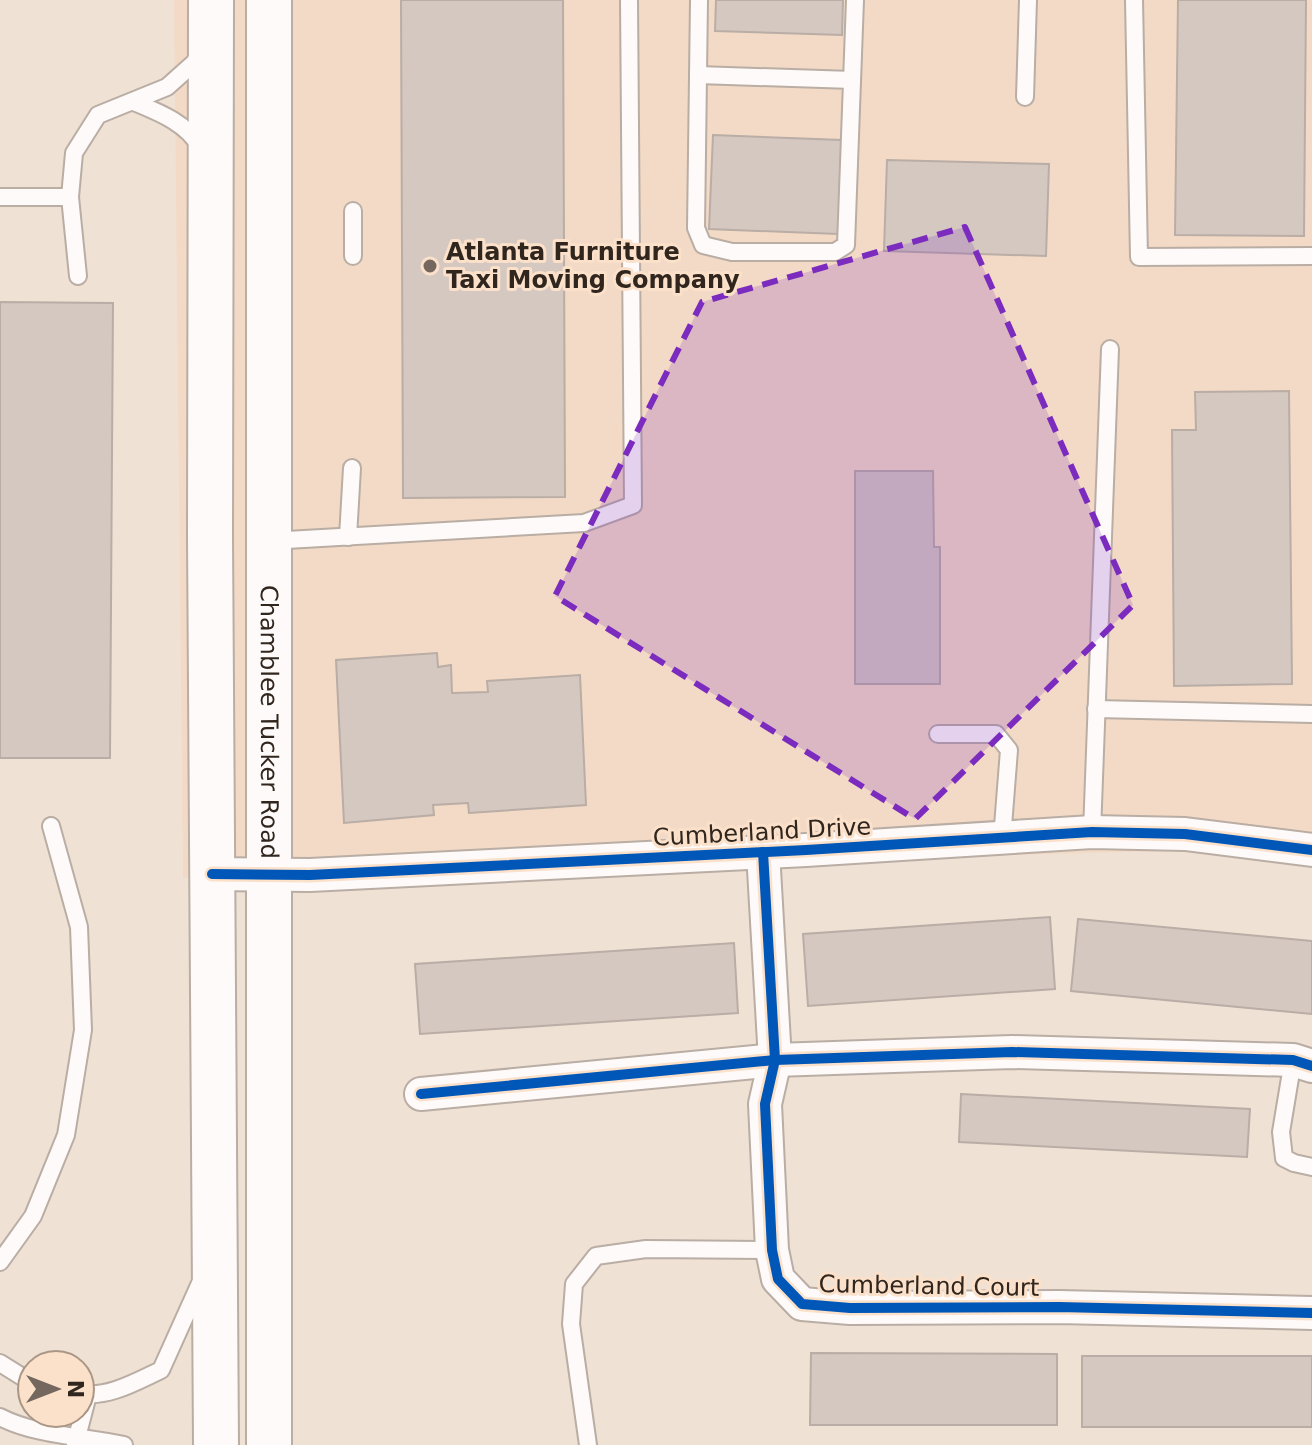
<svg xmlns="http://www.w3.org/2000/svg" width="1312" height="1445" font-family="'DejaVu Sans',sans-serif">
<rect width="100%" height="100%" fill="#f0e1d5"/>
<path fill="#f3dac6" d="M 174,0 L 1312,0 L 1312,847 L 759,862 L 333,877 L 183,878 Z"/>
<g fill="#d5c8c0" stroke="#b9ada5" stroke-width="2">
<path d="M 401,0 L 563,0 L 565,497 L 403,498 Z"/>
<path d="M 716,0 L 843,0 L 842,35 L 715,31 Z"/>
<path d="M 1178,0 L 1306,0 L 1304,236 L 1175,235 Z"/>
<path d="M 713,135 L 842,140 L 838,234 L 709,229 Z"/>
<path d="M 887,160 L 1049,164 L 1046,256 L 884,251 Z"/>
<path d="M 0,302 L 113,303 L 110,758 L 0,758 Z"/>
<path d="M 1289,391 L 1292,684 L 1174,686 L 1172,430 L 1196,430 L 1195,392 Z"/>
<path d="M 855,471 L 933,471 L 934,547 L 940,547 L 940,684 L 855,684 Z"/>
<path d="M 437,653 L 438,667 L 451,665 L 452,693 L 488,692 L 487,681 L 580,675 L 586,805 L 469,813 L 468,803 L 433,805 L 434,815 L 344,823 L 336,660 Z"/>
<path d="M 1050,917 L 1055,989 L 808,1006 L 803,934 Z"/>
<path d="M 1078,919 L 1312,941 L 1312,1014 L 1071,991 Z"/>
<path d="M 734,943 L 738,1013 L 420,1034 L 415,964 Z"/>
<path d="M 961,1094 L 1250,1109 L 1247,1157 L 959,1142 Z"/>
<path d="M 811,1353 L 1057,1354 L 1057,1425 L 810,1425 Z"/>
<rect x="1082" y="1356" width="230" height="71"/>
</g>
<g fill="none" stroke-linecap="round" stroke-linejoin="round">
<g stroke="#b9ada4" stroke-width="20">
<g id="lane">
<path d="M 699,0 L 696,228 L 703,245 L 732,252 L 835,252 L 846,245 L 855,0"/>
<path d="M 1134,0 L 1139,257 L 1312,256"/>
<path d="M 698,75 L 852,80"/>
<path d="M 1025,97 L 1028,0"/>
<path d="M 134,102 C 158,112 187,123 200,147"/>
<path d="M 0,197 L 70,197 L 78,276"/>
<path d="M 70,197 L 74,153 L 98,115 L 167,87 L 195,62 L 200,49"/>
<path d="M 353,211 L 353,256"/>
<path d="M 348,537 L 352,468"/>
<path d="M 269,541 L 584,523 L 633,505 L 629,0"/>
<path d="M 1096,709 L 1312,714"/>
<path d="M 938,734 L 996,734 L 1009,750 L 1002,839"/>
<path d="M 1092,832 L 1110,349"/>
<path d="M 1293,1060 L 1281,1132 L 1284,1158 L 1294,1163 L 1312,1167"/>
<path d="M 0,1262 L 33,1216 L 66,1135 L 83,1030 L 79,927 L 51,826"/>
<path d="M 0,1363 L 32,1383"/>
<path d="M 80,1393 C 107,1399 137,1381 161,1370 L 201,1281"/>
<path d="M 0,1417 C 37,1436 84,1436 124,1445"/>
<path d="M 75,1445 L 88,1395"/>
<path d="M 588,1445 L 571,1324 L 574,1284 L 596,1256 L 646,1249 L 772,1250"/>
</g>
</g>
<g stroke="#b9ada4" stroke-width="36">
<g id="street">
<path d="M 763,852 L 775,1060 L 765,1104 L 772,1250 L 778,1279 L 802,1304 L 850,1308 L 1059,1307 L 1312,1313"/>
<path d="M 212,874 L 310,875 L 806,850 L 1092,832 L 1185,834 L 1312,850"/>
<path d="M 421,1094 L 775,1060 L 1012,1052 L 1293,1060 L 1312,1066"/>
</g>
</g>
<g stroke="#b9ada4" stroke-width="48">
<g id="secondary">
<path d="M 211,0 L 210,537 L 216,1445"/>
<path id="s1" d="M 269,0 C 267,482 271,963 269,1445"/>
</g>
</g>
<use href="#lane" stroke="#fdfaf9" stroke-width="16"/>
<use href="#street" stroke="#fdfaf9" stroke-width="32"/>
<use href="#secondary" stroke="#fdfaf9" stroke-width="44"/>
<g stroke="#fbe0ca" stroke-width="15">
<g id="cycleway">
<path d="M 763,852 L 775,1060 L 765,1104 L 772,1250 L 778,1279 L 802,1304 L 850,1308 L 1059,1307 L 1312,1313"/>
<path d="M 212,874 L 310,875 L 806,850 L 1092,832 L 1185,834 L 1312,850"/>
<path d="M 421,1094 L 775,1060 L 1012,1052 L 1293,1060 L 1312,1066"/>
</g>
</g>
<use href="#cycleway" stroke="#0057b8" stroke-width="10"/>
</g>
<path fill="#7b2cbf" fill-opacity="0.2" stroke="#7b2cbf" stroke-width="6" stroke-dasharray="16 10" stroke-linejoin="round" d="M 965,227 L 1133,605 L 915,819 L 555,596 L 702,302 Z"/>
<circle fill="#73675e" stroke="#fbe0ca" stroke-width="3" cx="430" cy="266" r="8"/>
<g text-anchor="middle" stroke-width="6" stroke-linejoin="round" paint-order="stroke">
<g font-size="24" font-weight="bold" fill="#30261e" stroke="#fbe0ca" text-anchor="start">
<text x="446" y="260">Atlanta Furniture<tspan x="446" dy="28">Taxi Moving Company</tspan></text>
</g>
<g font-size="24" fill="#30261e" stroke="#fbe0ca">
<text dy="8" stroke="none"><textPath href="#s1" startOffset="722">Chamblee Tucker Road</textPath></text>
<text transform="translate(762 832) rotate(-3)" y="8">Cumberland Drive</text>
<text transform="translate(929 1286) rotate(1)" y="8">Cumberland Court</text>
</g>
</g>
<g transform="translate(56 1389) rotate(90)"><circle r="38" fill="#fbe0ca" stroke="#aa9685" stroke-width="2"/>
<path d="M0-6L14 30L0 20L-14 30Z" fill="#73675e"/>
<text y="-12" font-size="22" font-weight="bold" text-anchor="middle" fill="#30261e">N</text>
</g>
</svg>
